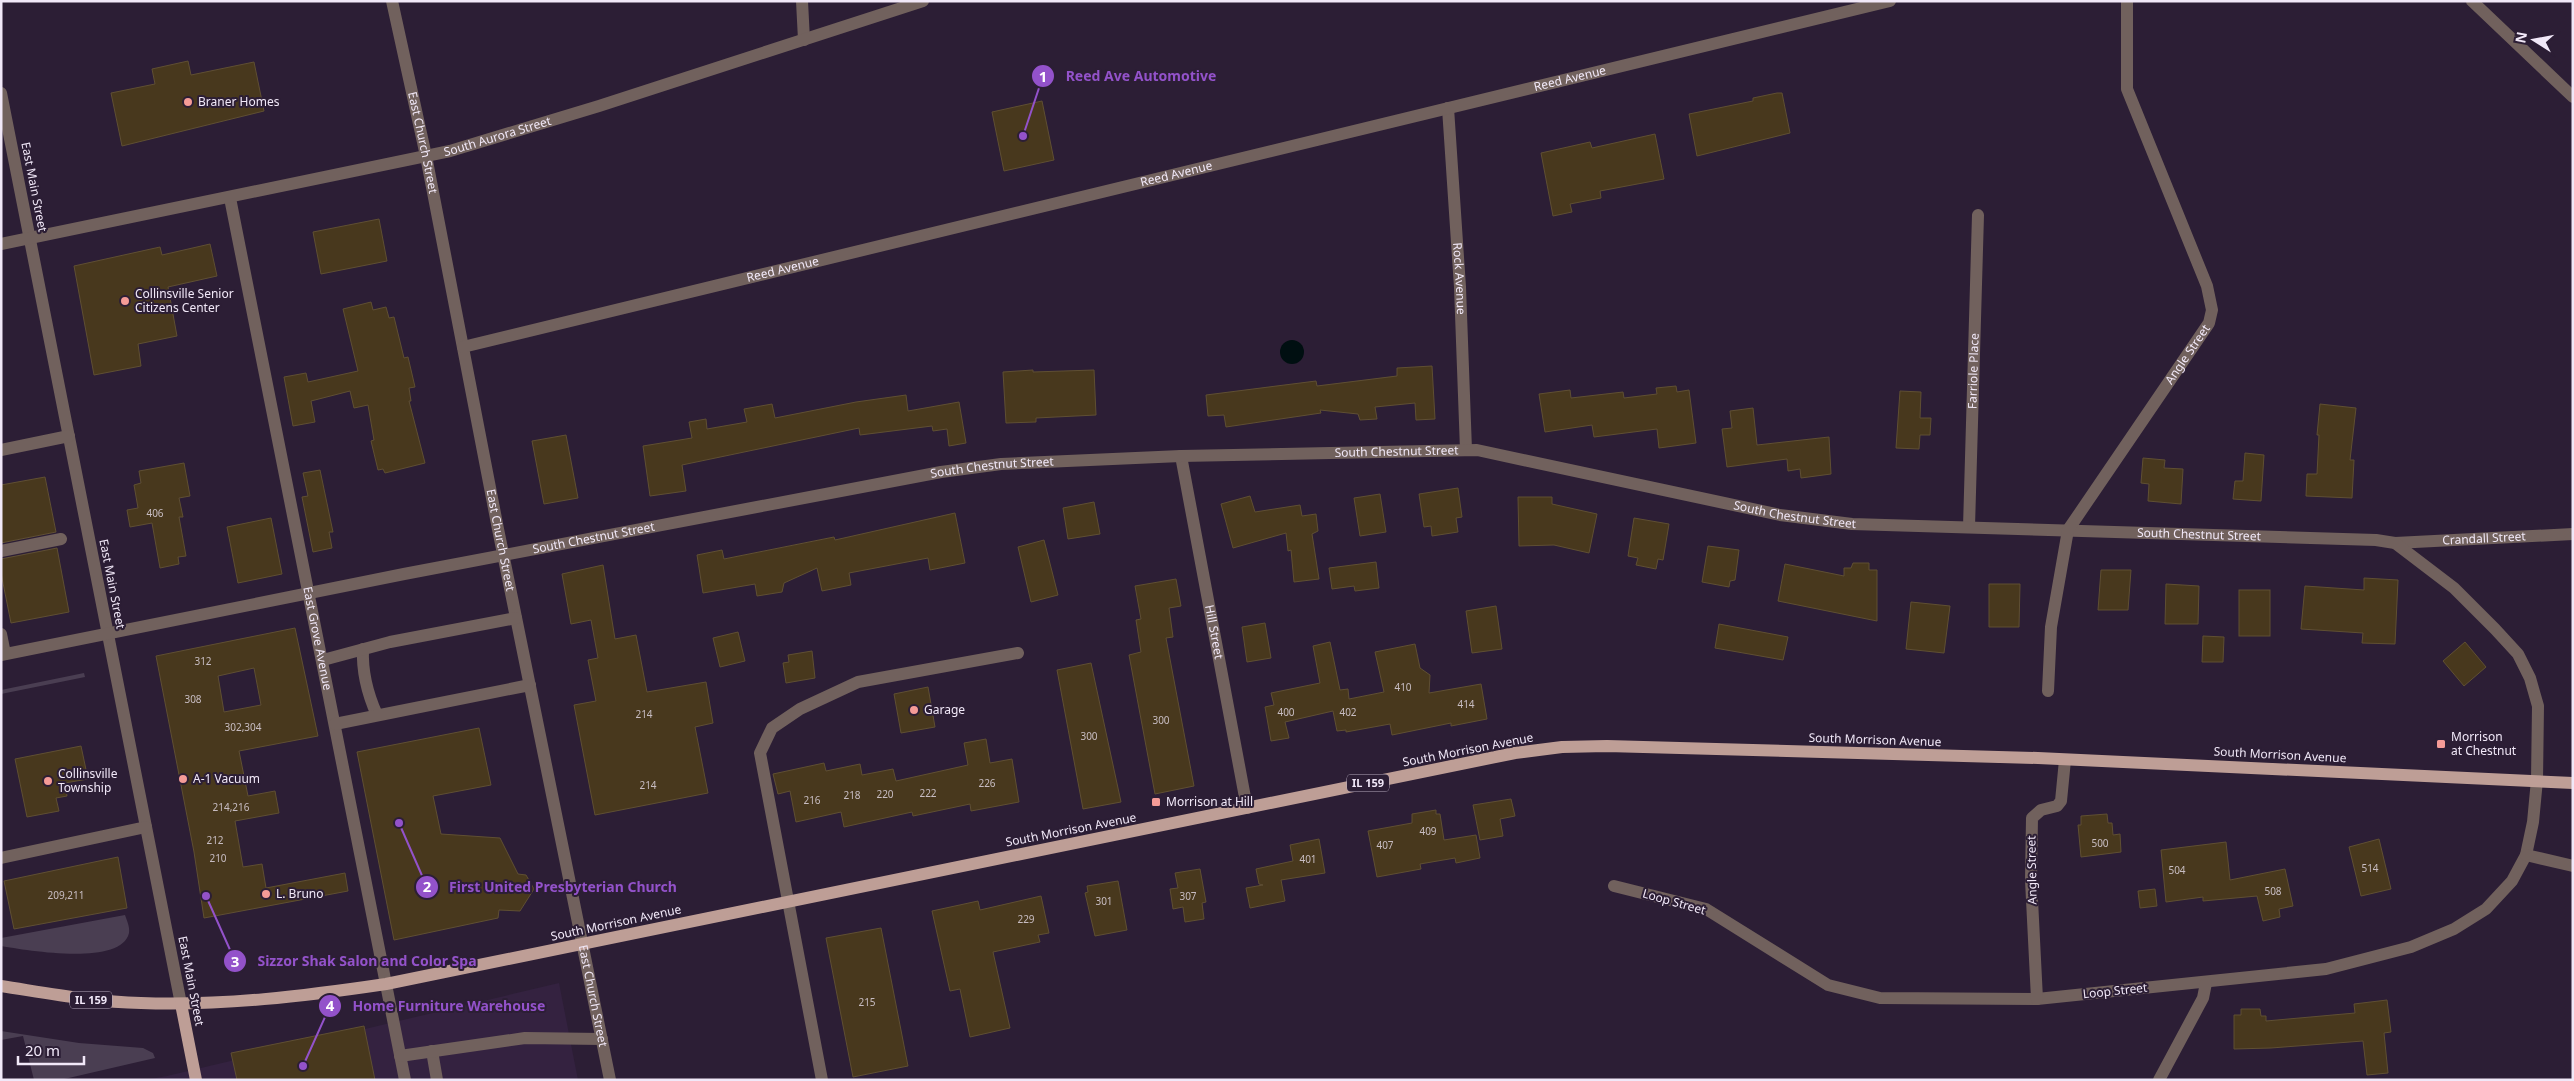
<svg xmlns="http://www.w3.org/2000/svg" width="2574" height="1081" font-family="'Noto Sans',sans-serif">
<rect width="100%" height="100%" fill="#2c1e35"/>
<path fill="#342240" d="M 559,983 L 578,1080 L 145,1080 L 167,1076 Z"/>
<g fill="#4a3e52">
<path d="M 84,673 L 85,677 L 1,694 L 1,690 Z"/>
<path d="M 125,915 C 127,921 130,927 129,933 C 121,967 25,950 1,946 L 1,938 Z"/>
<path d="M 1,1031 L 79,1043 L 143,1048 L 153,1053 L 155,1058 L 60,1080 L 34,1080 L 23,1036 L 1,1040 Z"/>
</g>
<circle fill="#000f11" cx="1292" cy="352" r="12"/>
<g fill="#48381d" stroke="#5f4f33" fill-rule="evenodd">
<path d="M 188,61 L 191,75 L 254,62 L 264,111 L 122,146 L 111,93 L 155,84 L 152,69 Z"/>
<path d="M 1777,93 L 1782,93 L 1790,133 L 1697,156 L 1689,114 L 1753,101 L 1753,98 Z"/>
<path d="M 1042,101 L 1054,160 L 1004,171 L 992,112 Z"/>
<path d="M 1655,134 L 1664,179 L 1600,191 L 1601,198 L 1570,204 L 1572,212 L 1553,216 L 1541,153 L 1590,142 L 1592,148 Z"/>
<path d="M 379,219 L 387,261 L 321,274 L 313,232 Z"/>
<path d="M 210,244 L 217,276 L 168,287 L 177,336 L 138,344 L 141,366 L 94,375 L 74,266 L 160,247 L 162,255 Z"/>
<path d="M 371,302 L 373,310 L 386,307 L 389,318 L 394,317 L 404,358 L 408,357 L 415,387 L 409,388 L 411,401 L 409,401 L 425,463 L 385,473 L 383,469 L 378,470 L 371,441 L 374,440 L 368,405 L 354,408 L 350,391 L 311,401 L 315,422 L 293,426 L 284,377 L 306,373 L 308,382 L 358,371 L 343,309 Z"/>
<path d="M 1432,366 L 1435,419 L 1416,420 L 1415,403 L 1375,407 L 1377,419 L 1360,420 L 1358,414 L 1320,410 L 1321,413 L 1226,427 L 1224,415 L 1208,416 L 1206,395 L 1316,381 L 1317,386 L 1397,376 L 1397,368 Z"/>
<path d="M 1033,370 L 1033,372 L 1094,370 L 1096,415 L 1036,418 L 1036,422 L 1006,423 L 1003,372 Z"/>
<path d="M 1676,386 L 1677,392 L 1689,390 L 1696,443 L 1659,448 L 1657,429 L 1594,437 L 1592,425 L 1545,432 L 1539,394 L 1570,390 L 1571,398 L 1623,392 L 1624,398 L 1657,394 L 1656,388 Z"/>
<path d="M 1900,391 L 1921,392 L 1920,418 L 1931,418 L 1930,435 L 1920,435 L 1919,449 L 1896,448 Z"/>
<path d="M 906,395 L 908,411 L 959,402 L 966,443 L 949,446 L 947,429 L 933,431 L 932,426 L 860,435 L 859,428 L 682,465 L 686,491 L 650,496 L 643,446 L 692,438 L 689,422 L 706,419 L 707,429 L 747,422 L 744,409 L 772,404 L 775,418 L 856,402 Z"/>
<path d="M 2320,404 L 2356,408 L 2350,460 L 2354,460 L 2352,498 L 2306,496 L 2307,474 L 2317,474 L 2319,435 L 2317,435 Z"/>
<path d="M 1753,408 L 1757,445 L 1829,437 L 1831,474 L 1801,478 L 1800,469 L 1788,471 L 1787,459 L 1727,467 L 1722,429 L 1732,428 L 1730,411 Z"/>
<path d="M 566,435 L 578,498 L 544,504 L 532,441 Z"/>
<path d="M 2245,453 L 2264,455 L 2261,501 L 2233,499 L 2235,481 L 2243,481 Z"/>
<path d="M 2143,458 L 2165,460 L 2164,468 L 2183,469 L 2181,504 L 2148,501 L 2149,484 L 2141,483 Z"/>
<path d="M 184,463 L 190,496 L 179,498 L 183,517 L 179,517 L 186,556 L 178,557 L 179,564 L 160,568 L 152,523 L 130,527 L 127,510 L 138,508 L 134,485 L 141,483 L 139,471 Z"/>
<path d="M 320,470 L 333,532 L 329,532 L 332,548 L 313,552 L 302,497 L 308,496 L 303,473 Z"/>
<path d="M 45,477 L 56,532 L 1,543 L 1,485 Z"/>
<path d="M 1458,488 L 1462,517 L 1456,518 L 1458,532 L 1432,536 L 1431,526 L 1424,527 L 1419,494 Z"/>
<path d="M 1380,494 L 1386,532 L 1360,536 L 1354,498 Z"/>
<path d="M 1250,496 L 1255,512 L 1300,505 L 1302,516 L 1316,514 L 1318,531 L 1312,534 L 1319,579 L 1294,582 L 1291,550 L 1288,551 L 1286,533 L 1233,548 L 1221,504 Z"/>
<path d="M 1518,497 L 1552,497 L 1552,504 L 1597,514 L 1589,553 L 1554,545 L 1519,546 Z"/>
<path d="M 1094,502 L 1100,534 L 1068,539 L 1063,508 Z"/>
<path d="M 955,513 L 965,563 L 930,570 L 928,558 L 849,573 L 851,585 L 822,591 L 817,568 L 784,583 L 782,592 L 757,596 L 755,584 L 703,593 L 697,555 L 722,550 L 724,559 L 834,537 L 835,540 Z"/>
<path d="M 271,518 L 282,574 L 238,583 L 227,527 Z"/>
<path d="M 1634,518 L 1669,524 L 1663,560 L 1658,559 L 1656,569 L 1636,565 L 1638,558 L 1628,556 Z"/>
<path d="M 1044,540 L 1058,595 L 1031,602 L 1018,547 Z"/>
<path d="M 1708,546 L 1739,550 L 1735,580 L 1730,581 L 1729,587 L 1702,582 Z"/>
<path d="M 57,548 L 69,612 L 11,623 L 1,573 L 1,559 Z"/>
<path d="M 1376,562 L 1379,588 L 1355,591 L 1354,586 L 1332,589 L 1329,568 Z"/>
<path d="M 1853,563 L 1869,563 L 1869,570 L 1877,570 L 1877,621 L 1778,601 L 1785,564 L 1844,576 L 1844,568 L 1851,568 Z"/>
<path d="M 603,565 L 615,639 L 636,635 L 647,692 L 706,682 L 713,723 L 695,727 L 708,793 L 595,815 L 574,705 L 596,701 L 588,660 L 598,658 L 591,620 L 571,624 L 562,574 Z"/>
<path d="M 2101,570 L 2131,570 L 2128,610 L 2098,610 Z"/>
<path d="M 2364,578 L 2398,580 L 2395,644 L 2362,643 L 2363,633 L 2301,629 L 2305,586 L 2364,590 Z"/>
<path d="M 1176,579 L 1181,606 L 1169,608 L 1173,637 L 1166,638 L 1194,786 L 1155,794 L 1129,655 L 1141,652 L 1136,620 L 1141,619 L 1135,586 Z"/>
<path d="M 1989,584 L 2020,584 L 2019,627 L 1989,627 Z"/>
<path d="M 2166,584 L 2199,586 L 2198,624 L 2165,624 Z"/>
<rect x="2239" y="590" width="31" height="46"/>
<path d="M 1911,602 L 1950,606 L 1944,653 L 1906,649 Z"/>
<path d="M 1496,606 L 1502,649 L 1472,653 L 1466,611 Z"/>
<path d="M 1265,623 L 1271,658 L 1247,662 L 1242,627 Z"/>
<path d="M 1719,624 L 1788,637 L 1783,660 L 1715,648 Z"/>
<path d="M 295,628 L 318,736 L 239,751 L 248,796 L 275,791 L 279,813 L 235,821 L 243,867 L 262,864 L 266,888 L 345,873 L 348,891 L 204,918 L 194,852 L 156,656 ZM 254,668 L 261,705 L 224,712 L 218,676 Z"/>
<path d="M 738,632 L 745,661 L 720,667 L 713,638 Z"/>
<path d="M 2203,636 L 2224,637 L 2223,662 L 2202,662 Z"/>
<path d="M 1330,642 L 1340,690 L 1348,689 L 1349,699 L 1384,692 L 1375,652 L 1415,644 L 1420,668 L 1430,675 L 1429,693 L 1481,684 L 1487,719 L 1451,726 L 1451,723 L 1392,735 L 1390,724 L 1346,732 L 1346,730 L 1337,731 L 1333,711 L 1285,722 L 1289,738 L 1271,741 L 1265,707 L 1274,705 L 1271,693 L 1320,683 L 1313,646 Z"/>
<path d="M 2465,642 L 2486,667 L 2464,686 L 2443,661 Z"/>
<path d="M 812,651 L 815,678 L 786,683 L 783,663 L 789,662 L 788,655 Z"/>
<path d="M 1091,663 L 1121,802 L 1083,809 L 1057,670 Z"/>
<path d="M 928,687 L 935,727 L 901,733 L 894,694 Z"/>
<path d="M 479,728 L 491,785 L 433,796 L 441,834 L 500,838 L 518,874 L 526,875 L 534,889 L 520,911 L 499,910 L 498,918 L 394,940 L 357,752 Z"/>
<path d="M 986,739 L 990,763 L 1012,759 L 1019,802 L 971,811 L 970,804 L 913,816 L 912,812 L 844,827 L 841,812 L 796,822 L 790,791 L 778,794 L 773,774 L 824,763 L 826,771 L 860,764 L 862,775 L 893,769 L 896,781 L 968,765 L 964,743 Z"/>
<path d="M 81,746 L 88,779 L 65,783 L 67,796 L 56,798 L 59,811 L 27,817 L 15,759 Z"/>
<path d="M 1511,799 L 1515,816 L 1500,819 L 1503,836 L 1480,840 L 1473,805 Z"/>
<path d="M 1436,810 L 1436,814 L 1440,814 L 1444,840 L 1476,835 L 1480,858 L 1456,863 L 1455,858 L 1420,864 L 1421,869 L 1377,877 L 1368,831 L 1412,823 L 1412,814 Z"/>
<path d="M 2107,814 L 2108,823 L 2112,823 L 2113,835 L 2120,834 L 2121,852 L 2081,857 L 2078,825 L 2081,825 L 2081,816 Z"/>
<path d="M 1319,839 L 1325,873 L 1281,880 L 1285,901 L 1250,908 L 1246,888 L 1263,885 L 1259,884 L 1256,869 L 1293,861 L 1290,845 Z"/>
<path d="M 2379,839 L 2391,889 L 2361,896 L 2349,847 Z"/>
<path d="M 2226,842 L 2230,880 L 2285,869 L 2293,906 L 2279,909 L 2280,917 L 2263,921 L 2257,896 L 2203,901 L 2203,897 L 2166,902 L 2161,850 Z"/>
<path d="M 118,857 L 127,908 L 14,929 L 4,881 Z"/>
<path d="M 1200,869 L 1206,902 L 1202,903 L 1204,919 L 1185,922 L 1183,907 L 1173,909 L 1170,889 L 1178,888 L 1175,873 Z"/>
<path d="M 1118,881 L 1127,930 L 1095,936 L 1085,893 L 1088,892 L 1087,886 Z"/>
<path d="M 2155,889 L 2157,906 L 2140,908 L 2138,891 Z"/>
<path d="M 1041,896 L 1049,933 L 1038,935 L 1040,942 L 993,952 L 1010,1028 L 970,1037 L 960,989 L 950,991 L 932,911 L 978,901 L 980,910 Z"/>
<path d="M 881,928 L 908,1066 L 853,1077 L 826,938 Z"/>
<path d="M 2387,1000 L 2391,1032 L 2384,1033 L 2388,1073 L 2367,1075 L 2363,1041 L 2271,1048 L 2234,1049 L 2234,1015 L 2241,1015 L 2241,1009 L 2260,1009 L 2261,1016 L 2266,1016 L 2266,1021 L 2355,1013 L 2354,1004 Z"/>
<path d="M 364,1026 L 375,1080 L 237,1080 L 231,1053 Z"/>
</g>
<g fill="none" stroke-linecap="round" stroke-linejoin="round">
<g stroke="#71615d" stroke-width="12">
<path id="s1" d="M 392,1 L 426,156 L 498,529 L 610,1080"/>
<path d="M 802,1 L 804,40"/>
<path d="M 2472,1 L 2573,97"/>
<path d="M 1,93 L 181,1004"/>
<path id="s2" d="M 1448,108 L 1460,287 L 1466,450"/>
<path id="s3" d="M 230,198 L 405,1080"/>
<path id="s4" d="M 1,244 L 450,151 L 599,106 L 923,1"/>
<path id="s5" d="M 463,347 L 1890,1"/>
<path d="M 1,450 L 69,436"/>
<path id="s6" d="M 1181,456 L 1247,808"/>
<path id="s7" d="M 1969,527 L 1978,215"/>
<path id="s8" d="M 2395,543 L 2573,534"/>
<path d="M 1,551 L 61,539"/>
<path d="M 1,634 L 5,654"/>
<path d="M 363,649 C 362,671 368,695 377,715"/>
<path id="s9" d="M 1,655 L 404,574 L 941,472 L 1001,464 L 1181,456 L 1477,450 L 1780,515 L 1852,524 L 2376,540 L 2395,543 L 2454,588 L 2495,629 L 2518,654 L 2530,678 L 2538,706 L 2537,780 L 2533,822 L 2526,855 L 2512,881 L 2486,909 L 2454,929 L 2411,947 L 2326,969 L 2037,999 L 1880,998 L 1828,985 L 1706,909 L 1614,886"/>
<path d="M 323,660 L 390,642 L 516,618"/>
<path id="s10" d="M 2048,691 L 2051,627 L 2068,530 L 2209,323 L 2212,310 L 2207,286 L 2127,89 L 2127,1"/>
<path d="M 335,724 L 530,685"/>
<path d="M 2526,855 L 2573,866"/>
<path d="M 1,858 L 146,827"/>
<path d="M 2037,999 L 2031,880 L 2032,818 L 2041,810 L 2057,806 L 2061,801 L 2065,760"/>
<path d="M 432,1051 L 437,1080"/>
<path d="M 400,1056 L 525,1038 L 602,1039"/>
<path d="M 822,1080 L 760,753 L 772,728 L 800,709 L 858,682 L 1018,653"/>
<path d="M 2159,1080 L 2203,998 L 2206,983"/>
</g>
<g stroke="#be9e96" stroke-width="12">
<path d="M 1,986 C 47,993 94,1002 141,1003 C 223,1006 305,996 386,984 L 1515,753 L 1562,747 L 1607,746 L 2038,758 L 2573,783"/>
<path d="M 181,1004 L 196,1080"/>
</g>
</g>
<g fill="#f59b97" stroke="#2c1e35" stroke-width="2">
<circle cx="188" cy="102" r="5"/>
<circle cx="125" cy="301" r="5"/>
<circle cx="914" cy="710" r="5"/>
<rect x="2436" y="739" width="10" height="10" rx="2.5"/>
<circle cx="183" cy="779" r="5"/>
<circle cx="48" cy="781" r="5"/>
<rect x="1151" y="797" width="10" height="10" rx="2.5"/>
<circle cx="266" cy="894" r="5"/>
</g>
<g text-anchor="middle" stroke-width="4" stroke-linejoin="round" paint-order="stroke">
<g font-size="10" fill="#c7bcc1">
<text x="155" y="517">406</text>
<text x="203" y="665">312</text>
<text x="1403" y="691">410</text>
<text x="193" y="703">308</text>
<text x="1466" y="708">414</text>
<text x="1286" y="716">400</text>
<text x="1348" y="716">402</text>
<text x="644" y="718">214</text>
<text x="1161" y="724">300</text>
<text x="243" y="731">302,304</text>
<text x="1089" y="740">300</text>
<text x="987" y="787">226</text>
<text x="648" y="789">214</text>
<text x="928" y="797">222</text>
<text x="885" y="798">220</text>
<text x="852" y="799">218</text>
<text x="812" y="804">216</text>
<text x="231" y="811">214,216</text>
<text x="1428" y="835">409</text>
<text x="215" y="844">212</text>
<text x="2100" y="847">500</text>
<text x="1385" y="849">407</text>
<text x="218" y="862">210</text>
<text x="1308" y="863">401</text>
<text x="2370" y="872">514</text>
<text x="2177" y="874">504</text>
<text x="2273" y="895">508</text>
<text x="66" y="899">209,211</text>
<text x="1188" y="900">307</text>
<text x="1104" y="905">301</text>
<text x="1026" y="923">229</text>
<text x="867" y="1006">215</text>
</g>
<g fill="#2c1e35" stroke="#b6abbe" stroke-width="1">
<rect x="1347" y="774.5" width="42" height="17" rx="4"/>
<rect x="70" y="991.5" width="42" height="17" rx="4"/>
</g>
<g font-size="11" font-weight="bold" fill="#f1e8f8">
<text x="1368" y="787">IL 159</text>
<text x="91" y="1004">IL 159</text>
</g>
<g font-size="12" fill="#f1e8f8" stroke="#2c1e35">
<text dy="4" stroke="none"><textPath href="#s5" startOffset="1139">Reed Avenue</textPath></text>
<text dy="4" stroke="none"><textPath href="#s4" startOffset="508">South Aurora Street</textPath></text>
<text dy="4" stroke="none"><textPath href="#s1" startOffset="145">East Church Street</textPath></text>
<text dy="4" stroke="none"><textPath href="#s5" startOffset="734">Reed Avenue</textPath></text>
<text transform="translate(34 187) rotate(79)" y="4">East Main Street</text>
<text dy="4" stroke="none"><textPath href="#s5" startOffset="329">Reed Avenue</textPath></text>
<text dy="4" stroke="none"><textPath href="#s2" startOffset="171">Rock Avenue</textPath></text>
<text dy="4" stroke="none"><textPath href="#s10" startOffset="375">Angle Street</textPath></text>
<text dy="4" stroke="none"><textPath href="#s7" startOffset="156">Farriole Place</textPath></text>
<text dy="4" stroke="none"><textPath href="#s9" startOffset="1414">South Chestnut Street</textPath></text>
<text dy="4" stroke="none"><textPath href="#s9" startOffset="1009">South Chestnut Street</textPath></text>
<text dy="4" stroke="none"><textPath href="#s9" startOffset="1819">South Chestnut Street</textPath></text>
<text dy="4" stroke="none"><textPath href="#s9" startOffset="2224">South Chestnut Street</textPath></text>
<text dy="4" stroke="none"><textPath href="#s9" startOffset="604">South Chestnut Street</textPath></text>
<text dy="4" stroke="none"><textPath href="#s8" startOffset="89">Crandall Street</textPath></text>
<text dy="4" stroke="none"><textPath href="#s1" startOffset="550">East Church Street</textPath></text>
<text transform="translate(112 584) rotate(79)" y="4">East Main Street</text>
<text dy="4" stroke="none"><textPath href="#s6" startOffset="179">Hill Street</textPath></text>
<text dy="4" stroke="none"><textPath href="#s3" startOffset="449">East Grove Avenue</textPath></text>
<text transform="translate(1875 740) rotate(2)" y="4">South Morrison Avenue</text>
<text transform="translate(1468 750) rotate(-11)" y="4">South Morrison Avenue</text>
<text transform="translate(2280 755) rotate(3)" y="4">South Morrison Avenue</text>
<text transform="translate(1071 830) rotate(-11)" y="4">South Morrison Avenue</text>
<text transform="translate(2032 870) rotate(-91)" y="4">Angle Street</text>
<text transform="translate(1674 902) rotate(16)" y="4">Loop Street</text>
<text transform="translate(616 923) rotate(-12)" y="4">South Morrison Avenue</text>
<text transform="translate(191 981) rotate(79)" y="4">East Main Street</text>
<text transform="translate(2115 991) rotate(-6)" y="4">Loop Street</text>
<text dy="4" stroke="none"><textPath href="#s1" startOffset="1015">East Church Street</textPath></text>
</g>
<g font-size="12" fill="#f1e8f8" stroke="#2c1e35" text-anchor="start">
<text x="198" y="106">Braner Homes</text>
<text x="135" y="298">Collinsville Senior<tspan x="135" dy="14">Citizens Center</tspan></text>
<text x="924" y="714">Garage</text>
<text x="2451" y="741">Morrison<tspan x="2451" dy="14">at Chestnut</tspan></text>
<text x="58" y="778">Collinsville<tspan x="58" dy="14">Township</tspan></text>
<text x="193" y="783">A-1 Vacuum</text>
<text x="1166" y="806">Morrison at Hill</text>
<text x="276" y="898">L. Bruno</text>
</g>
</g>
<path fill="none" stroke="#9352ca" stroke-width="2" d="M1023 136L1043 76M399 823L427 887M206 896L235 961M303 1066L330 1006"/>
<g fill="#9352ca" stroke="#2c1e35" stroke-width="2">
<circle cx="1023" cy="136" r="5"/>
<circle cx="399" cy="823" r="5"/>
<circle cx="206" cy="896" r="5"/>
<circle cx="303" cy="1066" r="5"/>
<circle cx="1043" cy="76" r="12"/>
<circle cx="427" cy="887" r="12"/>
<circle cx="235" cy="961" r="12"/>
<circle cx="330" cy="1006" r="12"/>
</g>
<g font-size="15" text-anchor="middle" font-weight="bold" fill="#fff">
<text x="1043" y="82">1</text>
<text x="427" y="892">2</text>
<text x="235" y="967">3</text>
<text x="330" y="1011">4</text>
</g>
<g font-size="14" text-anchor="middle" font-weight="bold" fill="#9352ca" stroke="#2c1e35" stroke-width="4" stroke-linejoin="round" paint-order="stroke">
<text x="1141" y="81">Reed Ave Automotive</text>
<text x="563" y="892">First United Presbyterian Church</text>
<text x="367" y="966">Sizzor Shak Salon and Color Spa</text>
<text x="449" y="1011">Home Furniture Warehouse</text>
</g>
<rect width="2574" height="1081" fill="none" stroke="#f1e8f8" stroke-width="5"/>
<g transform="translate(2534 40) rotate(281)" stroke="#2c1e35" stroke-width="4" paint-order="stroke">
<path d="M0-4L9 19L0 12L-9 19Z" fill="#f1e8f8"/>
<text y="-8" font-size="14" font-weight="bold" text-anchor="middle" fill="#f1e8f8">N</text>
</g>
<path d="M18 1056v8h66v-8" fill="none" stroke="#f1e8f8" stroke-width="2.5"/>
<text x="25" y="1056" font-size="15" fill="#f1e8f8" stroke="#2c1e35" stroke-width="4" paint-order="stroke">20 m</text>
</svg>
